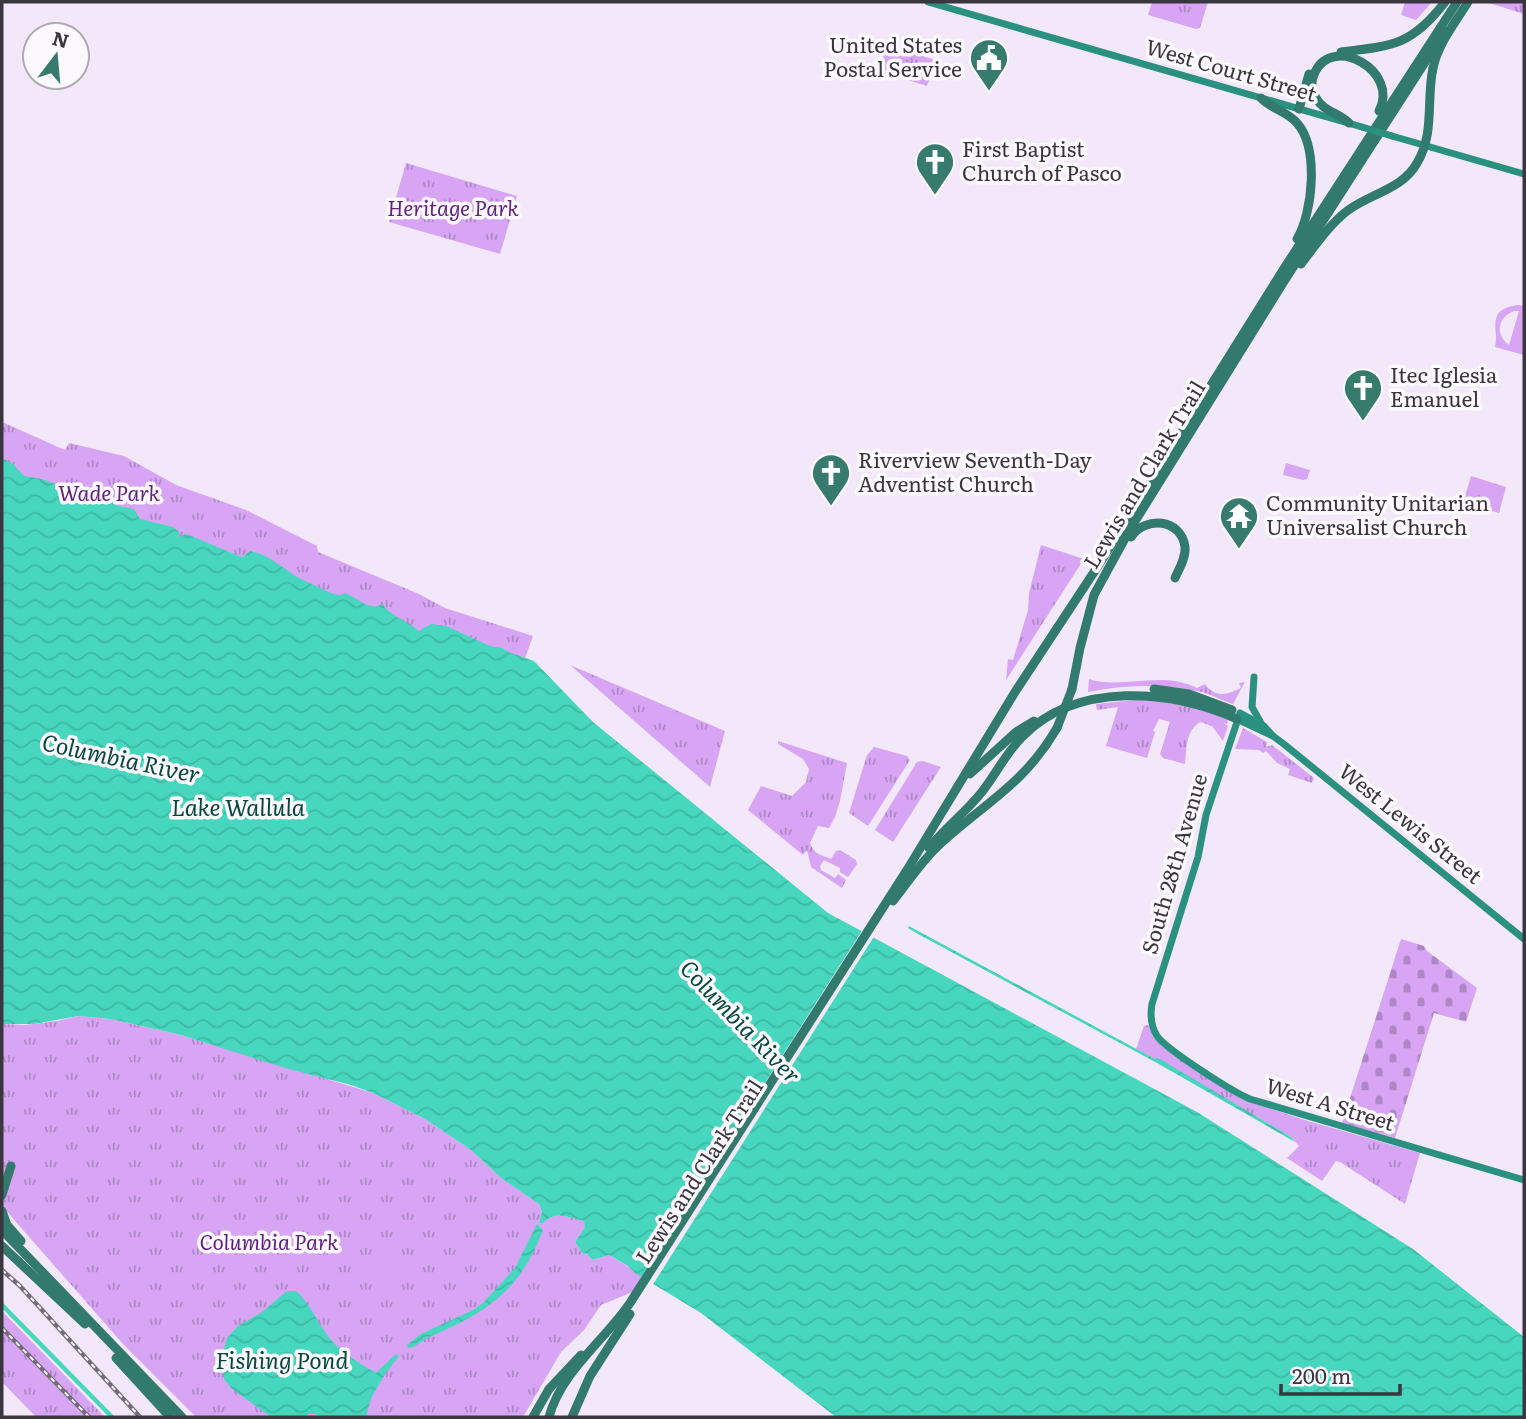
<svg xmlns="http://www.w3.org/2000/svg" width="1526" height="1419" font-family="Literata,serif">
<defs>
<pattern id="grass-tufts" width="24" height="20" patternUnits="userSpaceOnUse" patternTransform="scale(1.75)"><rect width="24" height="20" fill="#d7a5f4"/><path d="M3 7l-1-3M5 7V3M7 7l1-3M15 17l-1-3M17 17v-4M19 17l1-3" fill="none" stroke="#af87c7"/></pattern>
<pattern id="cemetery-stones" width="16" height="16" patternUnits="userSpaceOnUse" patternTransform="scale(1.75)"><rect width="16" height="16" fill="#d7a5f4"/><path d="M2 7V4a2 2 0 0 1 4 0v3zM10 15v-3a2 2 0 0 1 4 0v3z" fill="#af87c7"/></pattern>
<pattern id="water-waves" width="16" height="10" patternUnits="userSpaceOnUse" patternTransform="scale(1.75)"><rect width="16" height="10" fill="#46d7be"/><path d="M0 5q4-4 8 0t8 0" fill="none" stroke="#3eb9a4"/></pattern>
</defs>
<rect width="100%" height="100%" fill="#f3e8fa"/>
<g fill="url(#grass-tufts)">
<path d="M 1152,2 L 1208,2 L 1200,28 L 1196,29 L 1148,15 Z"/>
<path d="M 1405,2 L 1432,2 L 1416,20 L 1401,15 Z"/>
<path d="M 1486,2 L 1524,2 L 1524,14 Z"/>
<path d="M 887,46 L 936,60 L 927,86 L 879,71 Z"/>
<path d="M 406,163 L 517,196 L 500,254 L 389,222 Z"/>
<path d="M 2,422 L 65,450 L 69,443 L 124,456 L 176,485 L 246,510 L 317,546 L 318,552 L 419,594 L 445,608 L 533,636 L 523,664 L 505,664 L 2,491 Z"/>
<path d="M 1286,463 L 1310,470 L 1307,479 L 1303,480 L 1283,475 Z"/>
<path d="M 1471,476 L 1506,487 L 1499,513 L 1463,503 Z"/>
<path d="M 1041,545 L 1084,559 L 1006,680 L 1008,659 L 1013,660 L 1028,610 L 1029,593 Z"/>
<path d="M 570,665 L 725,731 L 710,787 Z"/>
<path d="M 1089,679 C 1121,690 1160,670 1197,688 L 1205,684 C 1215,698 1227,695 1241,688 L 1239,683 L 1245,682 L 1233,704 C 1222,701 1213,695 1202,692 C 1164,684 1126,684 1088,692 Z"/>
<path d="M 1143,699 L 1200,708 L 1228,720 L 1227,724 L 1223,723 L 1228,726 L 1223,741 L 1212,726 L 1200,722 C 1185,732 1187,748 1185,764 L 1163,758 L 1160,754 L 1170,722 L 1159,719 L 1153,731 L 1155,732 L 1147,758 L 1106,746 L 1118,707 L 1097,710 L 1096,704 Z"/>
<path d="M 1243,728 L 1267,742 L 1266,747 L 1272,745 L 1314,778 L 1312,783 L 1288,775 L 1290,769 L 1277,763 L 1266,751 L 1263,753 L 1259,750 L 1235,749 Z"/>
<path d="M 778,741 L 847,763 L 840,801 L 835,817 L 829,828 L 818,826 L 810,843 C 815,856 821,854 831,859 L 836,851 L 840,850 L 856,860 L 857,864 L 848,877 L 840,872 L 840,868 L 824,860 L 820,866 L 821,870 L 835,878 L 838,874 L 846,880 L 842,888 L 811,867 L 807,850 L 803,855 L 748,810 L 761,786 L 792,796 L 806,782 L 809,769 L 803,759 L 778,744 Z"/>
<path d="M 874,747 L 907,756 L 910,760 L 868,826 L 849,813 L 867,755 Z"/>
<path d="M 923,761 L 941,767 L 893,842 L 875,830 L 917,762 Z"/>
<path d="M 78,1016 L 111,1019 L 181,1035 L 373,1093 L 425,1119 L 471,1150 L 501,1178 L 539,1204 L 542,1212 L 539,1223 L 542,1224 C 555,1210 567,1217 584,1221 L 586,1226 L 575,1242 L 583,1254 L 586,1253 L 592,1260 L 609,1255 L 645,1277 L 635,1291 L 601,1305 L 584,1330 L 561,1352 L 523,1417 L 196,1417 L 123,1344 L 2,1206 L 2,1024 L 25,1025 L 57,1021 Z"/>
<path d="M 1149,1025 L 1153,1037 L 1162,1046 L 1244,1100 L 1308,1121 L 1420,1153 L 1405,1204 L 1340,1162 L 1336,1161 L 1322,1181 L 1287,1158 L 1299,1146 L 1291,1137 L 1158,1059 L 1155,1060 L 1136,1049 L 1144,1026 Z"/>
<path d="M 2,1311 L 105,1417 L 36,1417 L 2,1382 Z"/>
</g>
<path fill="url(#cemetery-stones)" d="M 1401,939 L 1424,946 L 1427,951 L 1477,988 L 1466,1022 L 1434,1013 L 1395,1138 L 1342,1123 Z"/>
<g fill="#d7a5f4" fill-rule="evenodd">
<path d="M 1518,305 L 1524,306 L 1524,312 L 1520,311 L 1524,313 L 1524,355 L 1495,347 C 1500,329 1484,310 1518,305 ZM 1514,311 L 1519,311 L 1509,345 C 1495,334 1497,318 1514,311 Z"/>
<path d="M 372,1251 L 399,1259 L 393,1281 L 365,1273 Z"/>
</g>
<g fill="url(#water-waves)">
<path d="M 2,458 L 13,464 L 24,476 L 42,479 L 67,488 L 95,493 L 118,506 L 134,509 L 140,519 L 173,527 L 180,533 L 179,538 L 185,534 L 189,535 L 239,556 L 243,557 L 250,551 C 272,555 285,571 303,580 C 310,583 333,595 338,595 C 347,595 341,591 349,595 C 362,601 370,611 383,604 C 388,615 408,621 419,631 L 431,624 L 446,626 L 490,646 L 502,648 L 511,653 L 534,661 L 593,722 L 828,913 L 1197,1112 L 1413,1249 L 1524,1337 L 1524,1417 L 836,1417 L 701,1313 L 635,1273 L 628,1266 L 609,1255 L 592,1260 L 586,1253 L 583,1254 L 575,1242 L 585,1227 L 584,1221 C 567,1217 555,1210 542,1224 L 539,1223 L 542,1212 L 539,1204 L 501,1178 L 471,1150 L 425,1119 L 373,1093 L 351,1085 L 285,1068 L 181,1035 L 111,1019 L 78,1016 L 34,1024 L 2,1024 Z"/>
<path d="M 909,926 L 1155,1059 L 1158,1058 L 1291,1137 L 1295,1142 L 1157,1063 L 918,934 L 908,928 Z"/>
<path d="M 537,1224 L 543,1230 C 520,1290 489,1311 432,1336 C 423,1339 417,1347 408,1348 L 407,1345 L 421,1334 L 473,1310 L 483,1303 L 515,1268 Z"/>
<path d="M 287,1291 L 296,1291 C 309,1303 315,1317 325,1332 C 337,1350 357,1362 376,1373 L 396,1354 L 399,1356 L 385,1374 L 371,1398 L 366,1417 L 324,1417 L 315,1414 L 308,1414 L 306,1417 L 271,1417 L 231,1388 L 224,1379 L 222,1357 L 227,1338 L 238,1326 L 262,1312 Z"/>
</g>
<path fill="#f3e8fa" d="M 863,929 L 875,935 L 652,1286 L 640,1279 Z"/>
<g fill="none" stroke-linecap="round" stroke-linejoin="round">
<path stroke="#46d7be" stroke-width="4.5" d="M 2,1305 L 112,1417"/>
<g stroke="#2a907f" stroke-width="7">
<path d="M 928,2 L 1362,127"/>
<path d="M 1392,136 L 1524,174"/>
<path d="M 1254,677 L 1252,707 L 1261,723"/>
<path d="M 1237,719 L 1273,736 L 1285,745 L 1524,939"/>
<path d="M 1273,736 L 1264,726 L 1240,713 L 1206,815 L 1198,857 L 1152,1004 C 1150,1015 1151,1026 1157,1036 C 1167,1050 1233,1092 1250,1099 L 1524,1180"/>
</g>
<g stroke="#327a6d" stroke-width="9">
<path d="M 1341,52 C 1393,46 1412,45 1445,2"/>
<path d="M 1261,98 C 1271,109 1287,111 1297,123 C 1319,148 1313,212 1297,239"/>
<path d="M 1299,109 L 1309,74"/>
<path d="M 1349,123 C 1339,113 1323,111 1316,98 C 1311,90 1311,80 1315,72 C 1333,34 1400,71 1379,111"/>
<path d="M 1301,264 C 1315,246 1329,225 1347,211 C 1369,194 1403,189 1417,163 C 1435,133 1426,101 1433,68 C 1438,44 1455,23 1468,2"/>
<path d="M 1131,537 C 1145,516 1181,518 1185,547 C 1186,558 1179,569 1175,578"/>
<path d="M 1072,689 L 1080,648 L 1094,595 L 1129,531 L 1283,283 L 1445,31"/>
<path d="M 1154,689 L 1189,694 L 1232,710"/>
<path d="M 970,774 L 1016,732 L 1034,721"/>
<path d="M 929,848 C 945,828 965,813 981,793 C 995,776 1005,754 1022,737 C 1076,681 1172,689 1237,719"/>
<path d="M 893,901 C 908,882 921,862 938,846 C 984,803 1023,786 1057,728"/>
<path d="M 2,1195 L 11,1166"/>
<path d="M 2,1211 L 7,1225 L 21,1241"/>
<path d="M 2,1230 L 182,1417"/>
<path d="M 2,1246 L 85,1324"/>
<path d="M 116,1358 L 170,1417"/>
<path d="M 533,1417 L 549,1389 L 581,1355"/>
<path d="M 549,1417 C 561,1372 604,1341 630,1303 L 907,870 L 1015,692 L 1098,566 L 1285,267 L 1457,2"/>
<path d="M 572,1417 L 590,1376 L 630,1314"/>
</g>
<g stroke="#736d77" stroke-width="4.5">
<g id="rail">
<path d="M 2,1270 L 20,1286 L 140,1417"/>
<path d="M 2,1328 L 89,1417"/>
</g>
</g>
<use href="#rail" stroke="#fbf9fd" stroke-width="2" stroke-dasharray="5" stroke-linecap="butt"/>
<path stroke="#2a907f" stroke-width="7" d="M 1362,127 L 1392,136"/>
<path stroke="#327a6d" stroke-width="9" d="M 1057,728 L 1072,689"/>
</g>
<defs>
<g id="civic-pin" transform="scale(2.0125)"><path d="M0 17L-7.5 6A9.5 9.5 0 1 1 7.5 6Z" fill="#377b6e" stroke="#fbf9fd"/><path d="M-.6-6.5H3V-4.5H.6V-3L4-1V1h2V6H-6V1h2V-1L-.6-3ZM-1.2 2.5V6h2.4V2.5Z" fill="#fff"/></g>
<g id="church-pin" transform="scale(2.0125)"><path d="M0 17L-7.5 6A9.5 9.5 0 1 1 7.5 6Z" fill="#377b6e" stroke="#fbf9fd"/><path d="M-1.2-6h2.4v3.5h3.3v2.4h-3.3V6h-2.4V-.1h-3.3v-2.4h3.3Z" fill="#fff"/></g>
<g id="temple-pin" transform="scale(2.0125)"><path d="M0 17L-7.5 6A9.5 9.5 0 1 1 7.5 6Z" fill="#377b6e" stroke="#fbf9fd"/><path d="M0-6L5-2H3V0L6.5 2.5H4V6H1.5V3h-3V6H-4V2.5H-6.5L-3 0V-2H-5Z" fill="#fff"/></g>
</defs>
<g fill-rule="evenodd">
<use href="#civic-pin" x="989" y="58"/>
<use href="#church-pin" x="935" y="162"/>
<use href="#church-pin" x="1363" y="388"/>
<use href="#church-pin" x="831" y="473"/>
<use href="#temple-pin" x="1239" y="516"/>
</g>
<g text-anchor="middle" stroke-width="7" stroke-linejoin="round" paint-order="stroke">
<g font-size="21" fill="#3a363d" stroke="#fbf9fd" text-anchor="start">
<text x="962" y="53" text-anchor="end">United States<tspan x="962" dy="24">Postal Service</tspan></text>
<text x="962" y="157">First Baptist<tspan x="962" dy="24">Church of Pasco</tspan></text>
<text x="1390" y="383">Itec Iglesia<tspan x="1390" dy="24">Emanuel</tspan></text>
<text x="858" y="468">Riverview Seventh-Day<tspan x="858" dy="24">Adventist Church</tspan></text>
<text x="1266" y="511">Community Unitarian<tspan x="1266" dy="24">Universalist Church</tspan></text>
</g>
<g font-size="21" fill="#3a363d" stroke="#fbf9fd">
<text transform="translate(1231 71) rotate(16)" y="7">West Court Street</text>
<text transform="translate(1145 475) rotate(-59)" y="7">Lewis and Clark Trail</text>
<text transform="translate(1410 824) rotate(39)" y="7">West Lewis Street</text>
<text transform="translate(1175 864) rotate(-74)" y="7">South 28th Avenue</text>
<text transform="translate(1330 1105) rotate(17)" y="7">West A Street</text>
<text transform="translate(700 1172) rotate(-57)" y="7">Lewis and Clark Trail</text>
</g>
<g font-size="21" font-style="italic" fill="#611f7f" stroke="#fbf9fd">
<text x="453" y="216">Heritage Park</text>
<text x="109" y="501">Wade Park</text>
<text x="269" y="1250">Columbia Park</text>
</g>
<g font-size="23" font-style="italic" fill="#07483e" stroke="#fbf9fd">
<text transform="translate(121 759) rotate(12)" y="8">Columbia River</text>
<text x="238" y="816">Lake Wallula</text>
<text transform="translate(740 1022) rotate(46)" y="8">Columbia River</text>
<text x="282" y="1369">Fishing Pond</text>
</g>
</g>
<rect width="1526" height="1419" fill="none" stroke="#3a363d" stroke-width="7"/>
<g transform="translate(56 56) rotate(16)"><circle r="33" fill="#fbf9fd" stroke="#aeabb0" stroke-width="2"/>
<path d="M0-5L12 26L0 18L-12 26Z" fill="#377b6e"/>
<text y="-10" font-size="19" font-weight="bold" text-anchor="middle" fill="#3a363d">N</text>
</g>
<path d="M1281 1384v10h119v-10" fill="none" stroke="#3a363d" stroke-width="3.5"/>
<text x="1292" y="1384" font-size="21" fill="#3a363d" stroke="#fbf9fd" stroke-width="5" paint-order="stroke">200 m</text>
</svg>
